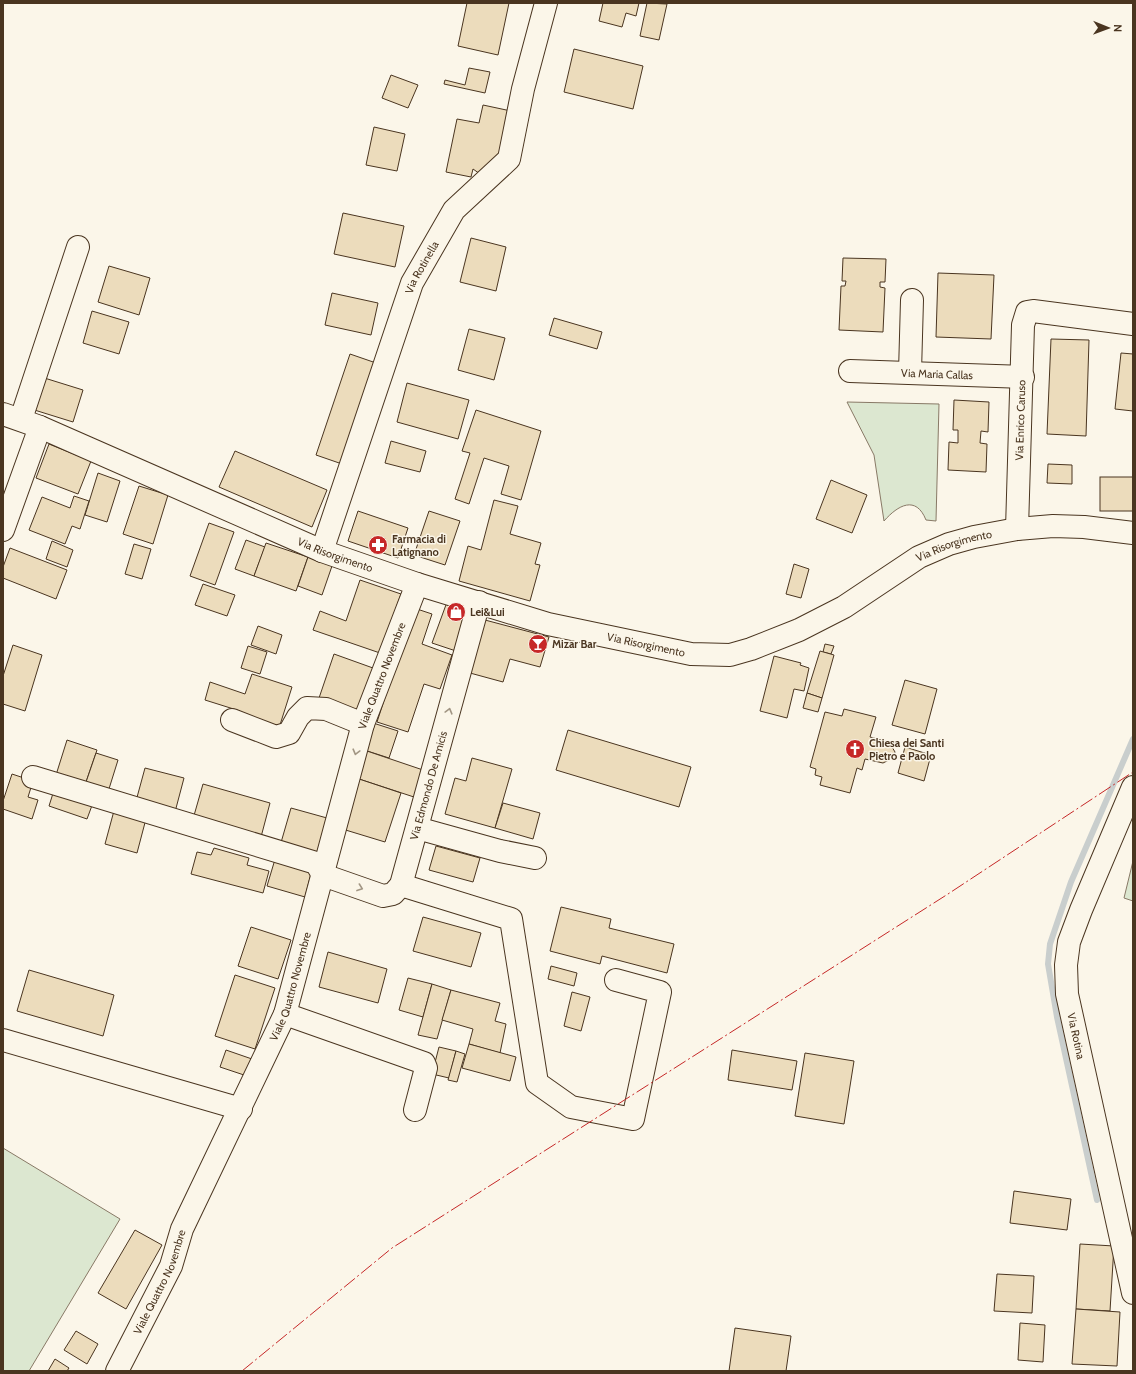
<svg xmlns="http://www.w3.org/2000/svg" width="1136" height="1374" font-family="Cabin,sans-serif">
<rect width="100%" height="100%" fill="#fbf6e9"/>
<g fill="#dce7d0" stroke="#887966">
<path d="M 847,402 L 939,404 L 936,521 L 926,520 C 916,495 898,505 884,521 L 874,455 Z"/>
<path d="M 1133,861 L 1133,901 L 1124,898 Z"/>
<path d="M 3,1148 L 120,1219 L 29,1371 L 3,1371 Z"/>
</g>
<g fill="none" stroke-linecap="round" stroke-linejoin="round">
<path stroke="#c9cecd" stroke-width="6" d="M 1097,1200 L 1057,1017 L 1048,964 L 1050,944 L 1071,882 L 1133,739"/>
</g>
<g fill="#ecdcbc" stroke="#4a3520">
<path d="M 467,3 L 509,3 L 498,55 L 458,46 Z"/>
<path d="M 603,3 L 639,3 L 636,16 L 626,13 L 622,27 L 599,21 Z"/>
<path d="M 647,3 L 667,4 L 659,40 L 640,36 Z"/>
<path d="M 574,49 L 643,66 L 633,109 L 564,92 Z"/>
<path d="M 469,68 L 490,72 L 485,93 L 444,84 L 445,80 L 465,85 Z"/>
<path d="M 391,75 L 418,85 L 408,108 L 382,98 Z"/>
<path d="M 483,105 L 511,111 L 502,156 L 483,176 L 473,169 L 471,177 L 446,172 L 457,119 L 479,123 Z"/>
<path d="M 374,127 L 405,134 L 397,171 L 366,165 Z"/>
<path d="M 343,213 L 404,226 L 395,267 L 334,254 Z"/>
<path d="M 471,238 L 506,247 L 496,291 L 460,282 Z"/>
<path d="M 843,258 L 886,259 L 885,282 L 880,282 L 880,287 L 885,288 L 883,332 L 839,330 L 841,286 L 845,286 L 846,281 L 842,281 Z"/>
<path d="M 109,266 L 150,278 L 139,315 L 98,302 Z"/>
<path d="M 938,273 L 994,275 L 991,339 L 936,337 Z"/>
<path d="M 332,293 L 378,303 L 371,335 L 325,325 Z"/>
<path d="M 92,311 L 129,322 L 119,354 L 83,343 Z"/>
<path d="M 554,318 L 602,332 L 597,349 L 549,335 Z"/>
<path d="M 469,329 L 505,338 L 494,380 L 458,370 Z"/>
<path d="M 1051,339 L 1089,340 L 1086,436 L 1047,434 Z"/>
<path d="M 1121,353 L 1133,354 L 1133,411 L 1115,409 Z"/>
<path d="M 350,354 L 379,364 L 345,465 L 316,455 Z"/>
<path d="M 38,376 L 83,390 L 73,422 L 28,408 Z"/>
<path d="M 407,383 L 469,400 L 458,439 L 397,422 Z"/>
<path d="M 954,400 L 989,402 L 988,432 L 981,431 L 980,443 L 987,444 L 986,472 L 948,470 L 949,442 L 958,443 L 958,430 L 953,430 Z"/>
<path d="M 476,410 L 541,431 L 521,500 L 501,494 L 509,466 L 484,458 L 469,504 L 455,499 L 470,453 L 462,451 Z"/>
<path d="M 391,441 L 426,451 L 420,472 L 385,463 Z"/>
<path d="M 49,444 L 91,461 L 78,494 L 36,478 Z"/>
<path d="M 235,451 L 327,490 L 312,527 L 219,487 Z"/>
<path d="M 1048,464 L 1072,465 L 1072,484 L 1047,483 Z"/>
<path d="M 98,473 L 120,481 L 107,522 L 85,515 Z"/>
<rect x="1100" y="477" width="33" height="34"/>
<path d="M 831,480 L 867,495 L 852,533 L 816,519 Z"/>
<path d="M 139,486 L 168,495 L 153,544 L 123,534 Z"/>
<path d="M 74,496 L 89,501 L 80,529 L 72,526 L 65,544 L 29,530 L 42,497 L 70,508 Z"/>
<path d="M 494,500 L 518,506 L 510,534 L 541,543 L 535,564 L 540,565 L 530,601 L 459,581 L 468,546 L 481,550 Z"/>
<path d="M 358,511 L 408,528 L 398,558 L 348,541 Z"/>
<path d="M 429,511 L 460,521 L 445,565 L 414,555 Z"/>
<path d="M 209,523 L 234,532 L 215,585 L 190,576 Z"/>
<path d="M 246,540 L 265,547 L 254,576 L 235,569 Z"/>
<path d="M 52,541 L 73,550 L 67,567 L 46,559 Z"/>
<path d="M 266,543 L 308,557 L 296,591 L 254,576 Z"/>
<path d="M 134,544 L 151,549 L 142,579 L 125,574 Z"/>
<path d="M 10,548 L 67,570 L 56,599 L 3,578 L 3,567 Z"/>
<path d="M 308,557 L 332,566 L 322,595 L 298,586 Z"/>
<path d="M 794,564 L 809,569 L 801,598 L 786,594 Z"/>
<path d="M 360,580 L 401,594 L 380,653 L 313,630 L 320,611 L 346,621 Z"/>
<path d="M 203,584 L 235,595 L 227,616 L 195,605 Z"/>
<path d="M 447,602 L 470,610 L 456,651 L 432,643 Z"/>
<path d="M 414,608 L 432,614 L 422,644 L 452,655 L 440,689 L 424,684 L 408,732 L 377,722 Z"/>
<path d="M 485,620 L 549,637 L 540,667 L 510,659 L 503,682 L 470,673 Z"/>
<path d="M 258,626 L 282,635 L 276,654 L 251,645 Z"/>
<path d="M 825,644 L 834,646 L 831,654 L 823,652 Z"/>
<path d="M 13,645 L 42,655 L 25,711 L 3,704 L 3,676 Z"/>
<path d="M 248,646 L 267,652 L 260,674 L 241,668 Z"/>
<path d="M 820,651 L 834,655 L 822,698 L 807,693 Z"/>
<path d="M 334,654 L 373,668 L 356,714 L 318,701 Z"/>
<path d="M 774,656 L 801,663 L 800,665 L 809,668 L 804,691 L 794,689 L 787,718 L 760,711 Z"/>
<path d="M 252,674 L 292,687 L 279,728 L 239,715 L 240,711 L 205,700 L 210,682 L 245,694 Z"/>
<path d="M 905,680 L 937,689 L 925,734 L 892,725 Z"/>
<path d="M 807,693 L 822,698 L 818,712 L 803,708 Z"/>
<path d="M 844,709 L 876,717 L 870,737 L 889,742 L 895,752 L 893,758 L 883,763 L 865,759 L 862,770 L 857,768 L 850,793 L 820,785 L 822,777 L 815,775 L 816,769 L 810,767 L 825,712 L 842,716 Z"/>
<path d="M 370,722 L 398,731 L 389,758 L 361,749 Z"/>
<path d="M 568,730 L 691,767 L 679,807 L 556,770 Z"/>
<path d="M 67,740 L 97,750 L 85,785 L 56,775 Z"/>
<path d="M 905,747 L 931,755 L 924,781 L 898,773 Z"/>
<path d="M 361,749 L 426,771 L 417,798 L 353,777 Z"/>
<path d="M 96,753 L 118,760 L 108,792 L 85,785 Z"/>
<path d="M 472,758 L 512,769 L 495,828 L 445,814 L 455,778 L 466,781 Z"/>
<path d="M 145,768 L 184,778 L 175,812 L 136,801 Z"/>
<path d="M 12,774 L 33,781 L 28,797 L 38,800 L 32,819 L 3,809 L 3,801 Z"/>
<path d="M 353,777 L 401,793 L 385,842 L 339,828 Z"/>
<path d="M 203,784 L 270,803 L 261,837 L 193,819 Z"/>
<path d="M 55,787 L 94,800 L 87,819 L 49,806 Z"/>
<path d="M 503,803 L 540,813 L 533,839 L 495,828 Z"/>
<path d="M 115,807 L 147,815 L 137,853 L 105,844 Z"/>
<path d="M 291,808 L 327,818 L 316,857 L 280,846 Z"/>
<path d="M 436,846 L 480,858 L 473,882 L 429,870 Z"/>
<path d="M 214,848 L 249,858 L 247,865 L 269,871 L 263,893 L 191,874 L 197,852 L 211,855 Z"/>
<path d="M 276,856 L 313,866 L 305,897 L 267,886 Z"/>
<path d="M 561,907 L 611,919 L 609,928 L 674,944 L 667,973 L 602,956 L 600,964 L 550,951 Z"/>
<path d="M 423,917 L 481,933 L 471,967 L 413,951 Z"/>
<path d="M 251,927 L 291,940 L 278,979 L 238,966 Z"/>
<path d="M 328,952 L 387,969 L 378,1003 L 319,987 Z"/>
<path d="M 551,966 L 577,973 L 574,986 L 548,979 Z"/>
<path d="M 29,970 L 114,995 L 103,1036 L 17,1011 Z"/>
<path d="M 235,975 L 275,988 L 255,1049 L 215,1036 Z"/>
<path d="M 408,978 L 432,984 L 423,1017 L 399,1010 Z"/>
<path d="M 432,984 L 451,990 L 437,1039 L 418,1035 Z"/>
<path d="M 451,990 L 500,1003 L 495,1021 L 506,1024 L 500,1053 L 469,1044 L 473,1029 L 442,1020 Z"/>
<path d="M 572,992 L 590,997 L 581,1031 L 564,1026 Z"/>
<path d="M 469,1044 L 516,1057 L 510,1081 L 462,1068 Z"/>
<path d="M 439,1047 L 456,1051 L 449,1078 L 432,1074 Z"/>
<path d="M 226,1050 L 252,1059 L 247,1076 L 220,1067 Z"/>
<path d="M 732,1050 L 797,1061 L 792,1090 L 728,1080 Z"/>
<path d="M 456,1051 L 465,1054 L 457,1082 L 448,1080 Z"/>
<path d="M 805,1053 L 854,1061 L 844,1124 L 795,1116 Z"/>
<path d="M 1014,1191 L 1071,1199 L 1067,1230 L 1010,1223 Z"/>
<path d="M 135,1230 L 162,1245 L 126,1309 L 98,1293 Z"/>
<path d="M 1080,1244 L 1114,1246 L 1110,1311 L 1076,1309 Z"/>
<path d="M 997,1274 L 1034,1276 L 1032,1313 L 994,1311 Z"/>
<path d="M 1076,1309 L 1120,1312 L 1117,1366 L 1072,1364 Z"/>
<path d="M 1020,1323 L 1045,1325 L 1043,1362 L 1018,1360 Z"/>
<path d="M 735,1328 L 791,1336 L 786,1371 L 729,1371 Z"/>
<path d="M 76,1331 L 98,1344 L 87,1364 L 64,1350 Z"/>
<path d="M 55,1359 L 69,1368 L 67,1371 L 48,1371 Z"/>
</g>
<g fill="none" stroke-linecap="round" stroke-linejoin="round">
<g stroke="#4a3520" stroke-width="24">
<g id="minor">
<path id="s1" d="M 850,371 L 1023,377"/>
<path d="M 910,372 L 912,300"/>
<path id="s2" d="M 3,414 L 40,427 L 322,551 L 417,584 L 548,624 L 691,654 L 730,655 L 751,649 L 799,630 L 844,607 L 919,557 L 949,544 L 974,537 L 1017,529 L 1053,526 L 1084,527 L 1133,533"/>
<path d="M 21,419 L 78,247"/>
<path id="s3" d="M 1017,529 L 1023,325 L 1027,312 L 1033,311 L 1133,324"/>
<path d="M 3,530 L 40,427"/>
<path id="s4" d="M 322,551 L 412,283 L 454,210 L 509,159 L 523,89 L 546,3"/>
<path d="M 232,720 L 276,737 L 289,733 L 298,717 L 307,708 L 326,709 L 363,724"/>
<path d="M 33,777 L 316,863 L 323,875"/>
<path id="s5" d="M 1133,787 L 1081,910 L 1069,942 L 1066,965 L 1067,994 L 1133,1293"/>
<path d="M 417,828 L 500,851 L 535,858"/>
<path id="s6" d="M 323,875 L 383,896 L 393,894 L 401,885 L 479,602"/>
<path d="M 401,885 L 511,919 L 537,1083 L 571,1107 L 633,1119 L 660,992 L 616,980"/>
<path d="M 285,1014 L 424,1063 L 426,1068 L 415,1110"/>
<path d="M 3,1040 L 241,1109"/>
<path id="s7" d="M 117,1371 L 171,1266 L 182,1229 L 285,1014 L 363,724 L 417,584"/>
</g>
</g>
<use href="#minor" stroke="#fbf6e9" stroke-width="22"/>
<path stroke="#c62828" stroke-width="1" stroke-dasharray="14 3 2 3" stroke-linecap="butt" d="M 242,1371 L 392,1248 L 948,894 L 1133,772"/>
</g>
<defs><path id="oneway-chevron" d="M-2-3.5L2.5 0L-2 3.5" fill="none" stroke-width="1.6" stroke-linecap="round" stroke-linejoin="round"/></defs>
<g stroke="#a29684">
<use href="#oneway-chevron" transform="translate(449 711) rotate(-75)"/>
<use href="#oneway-chevron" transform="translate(356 752) rotate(105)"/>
<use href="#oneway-chevron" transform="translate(360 888) rotate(20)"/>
</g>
<defs>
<g id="pharmacy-disc" transform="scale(1)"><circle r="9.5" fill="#c62828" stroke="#fbf6e9"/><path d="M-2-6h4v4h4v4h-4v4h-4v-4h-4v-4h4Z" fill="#fff"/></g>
<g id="shop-disc" transform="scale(1)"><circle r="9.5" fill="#c62828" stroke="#fbf6e9"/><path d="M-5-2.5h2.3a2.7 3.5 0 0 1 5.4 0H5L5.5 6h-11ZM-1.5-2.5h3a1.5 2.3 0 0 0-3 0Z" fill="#fff"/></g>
<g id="bar-disc" transform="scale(1)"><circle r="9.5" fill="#c62828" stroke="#fbf6e9"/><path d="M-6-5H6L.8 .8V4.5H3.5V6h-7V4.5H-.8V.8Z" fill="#fff"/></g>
<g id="church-disc" transform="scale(1)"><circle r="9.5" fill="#c62828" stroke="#fbf6e9"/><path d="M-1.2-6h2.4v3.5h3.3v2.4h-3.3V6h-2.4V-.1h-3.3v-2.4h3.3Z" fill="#fff"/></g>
</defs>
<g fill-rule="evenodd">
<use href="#pharmacy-disc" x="378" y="545"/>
<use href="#shop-disc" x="456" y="612"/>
<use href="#bar-disc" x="538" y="644"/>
<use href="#church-disc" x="855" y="749"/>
</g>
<g text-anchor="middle" stroke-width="3" stroke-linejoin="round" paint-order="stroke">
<g font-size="11" fill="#4a3520" stroke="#fbf6e9">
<text dy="4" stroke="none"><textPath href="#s4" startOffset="301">Via Rotinella</textPath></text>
<text dy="4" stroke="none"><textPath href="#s1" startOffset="87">Via Maria Callas</textPath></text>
<text dy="4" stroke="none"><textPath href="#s3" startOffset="109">Via Enrico Caruso</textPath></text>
<text dy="4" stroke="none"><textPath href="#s2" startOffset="1021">Via Risorgimento</textPath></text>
<text dy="4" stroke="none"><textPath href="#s2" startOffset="361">Via Risorgimento</textPath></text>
<text dy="4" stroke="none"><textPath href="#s2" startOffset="685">Via Risorgimento</textPath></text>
<text dy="4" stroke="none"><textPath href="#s7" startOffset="747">Viale Quattro Novembre</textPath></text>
<text dy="4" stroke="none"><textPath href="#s6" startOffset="189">Via Edmondo De Amicis</textPath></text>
<text dy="4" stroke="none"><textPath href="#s7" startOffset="423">Viale Quattro Novembre</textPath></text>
<text dy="4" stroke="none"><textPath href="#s5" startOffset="263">Via Rotina</textPath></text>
<text dy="4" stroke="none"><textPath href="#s7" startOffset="99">Viale Quattro Novembre</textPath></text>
</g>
<g font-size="11" font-weight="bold" fill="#4a3520" stroke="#fbf6e9" text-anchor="start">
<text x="392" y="543">Farmacia di<tspan x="392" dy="13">Latignano</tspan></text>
<text x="470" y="616">Lei&amp;Lui</text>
<text x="552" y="648">Mizar Bar</text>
<text x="869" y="747">Chiesa dei Santi<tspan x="869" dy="13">Pietro e Paolo</tspan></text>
</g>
</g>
<rect width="1136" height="1374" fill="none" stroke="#4a3520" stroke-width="8"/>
<g transform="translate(1108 28) rotate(91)" stroke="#fbf6e9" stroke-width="3" paint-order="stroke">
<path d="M0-3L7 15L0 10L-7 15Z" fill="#4a3520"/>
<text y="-6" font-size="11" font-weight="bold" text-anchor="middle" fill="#4a3520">N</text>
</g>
</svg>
